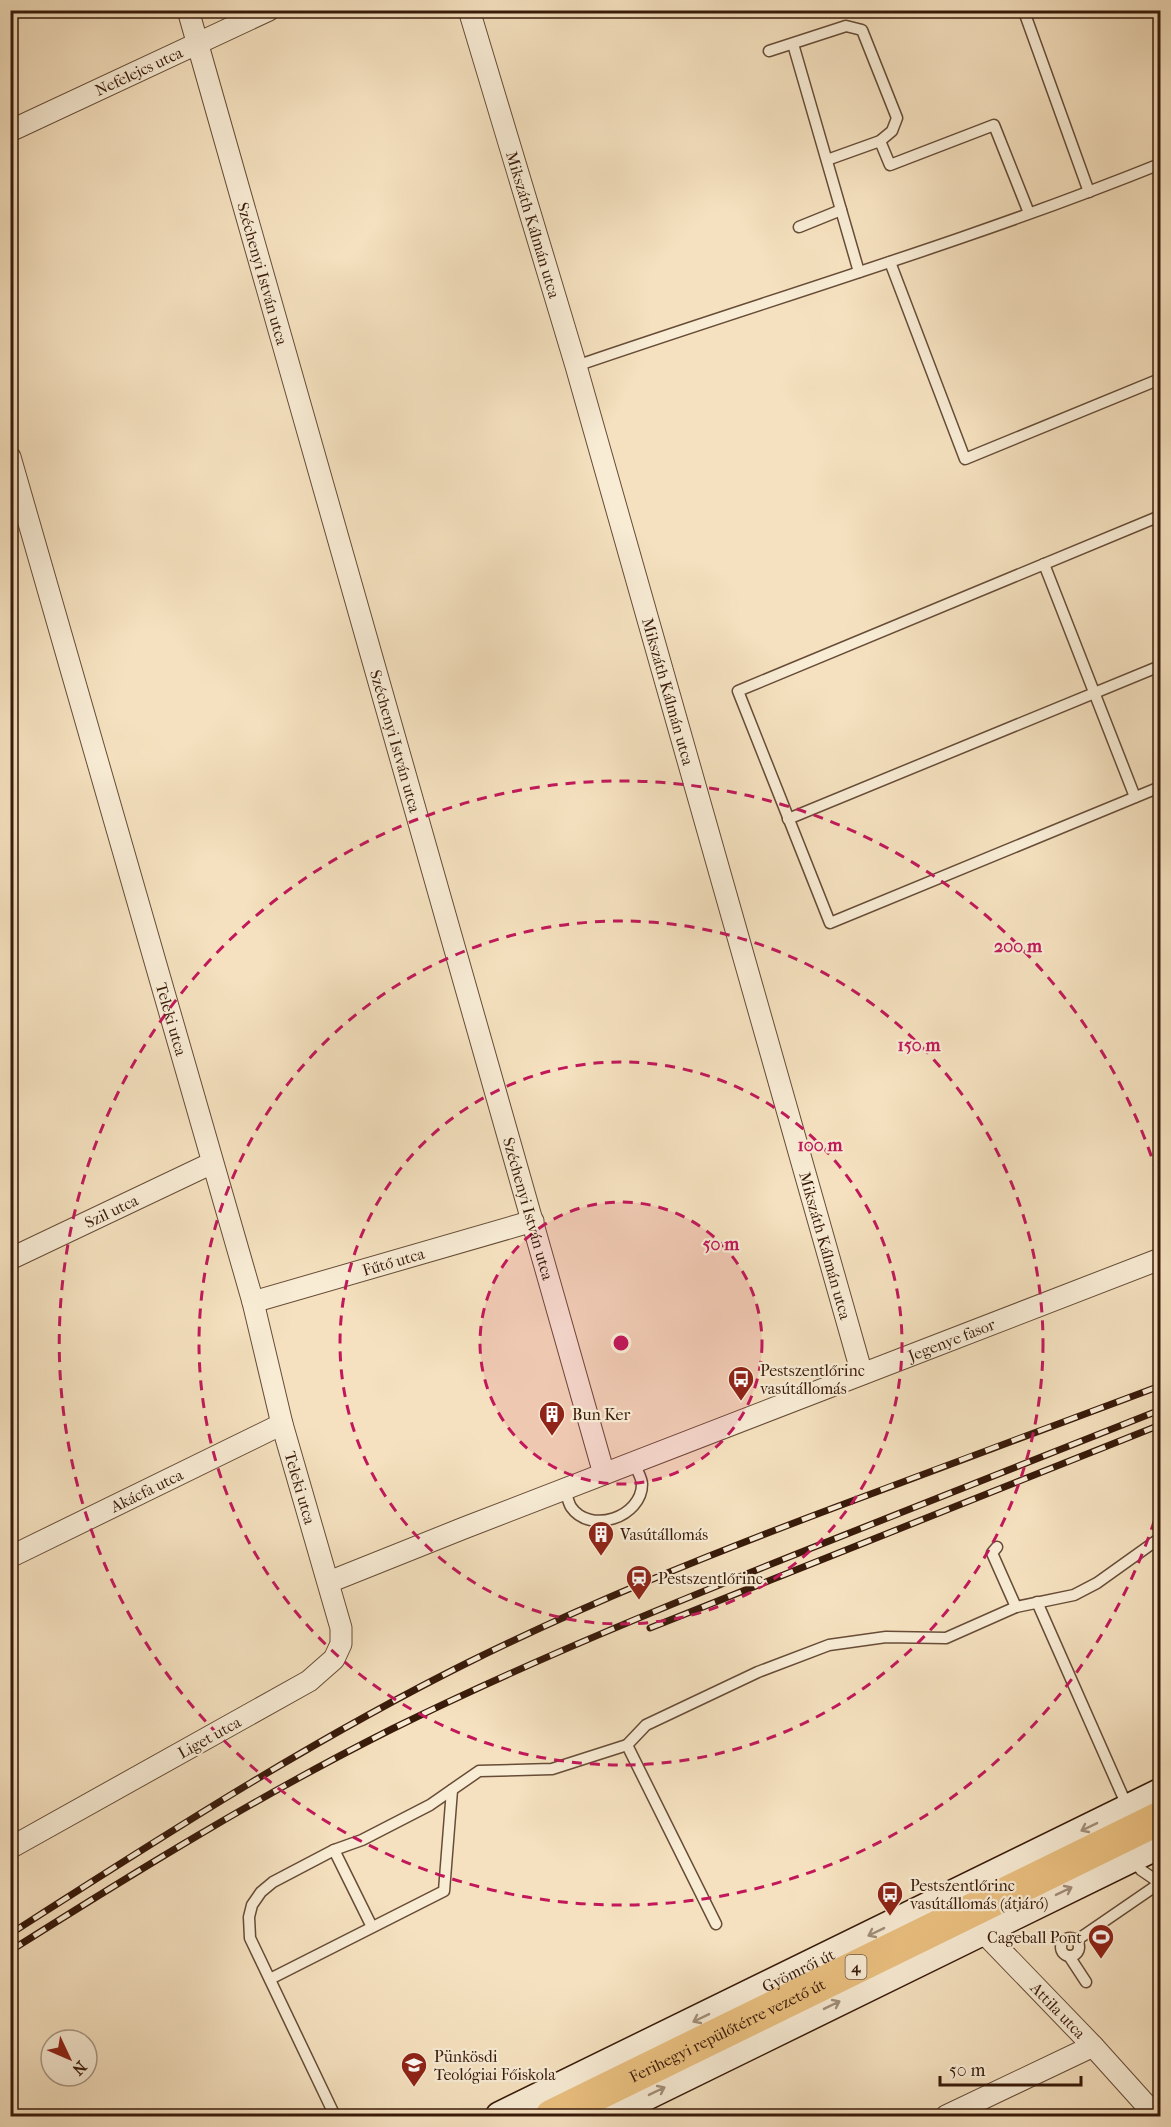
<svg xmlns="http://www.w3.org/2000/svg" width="1171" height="2127" font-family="'IM FELL French Canon',serif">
<rect width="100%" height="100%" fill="#f5e1bf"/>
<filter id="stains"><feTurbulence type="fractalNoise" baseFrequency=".00333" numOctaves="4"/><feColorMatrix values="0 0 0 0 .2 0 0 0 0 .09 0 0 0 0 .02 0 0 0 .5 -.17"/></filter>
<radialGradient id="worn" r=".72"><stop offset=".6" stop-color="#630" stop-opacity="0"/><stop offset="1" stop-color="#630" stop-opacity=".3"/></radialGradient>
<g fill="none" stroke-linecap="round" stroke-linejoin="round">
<g stroke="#674c37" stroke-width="13">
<g id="lane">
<path d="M 1026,10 L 1026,17 L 1089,192"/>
<path d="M 793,44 L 859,272"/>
<path d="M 769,51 L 846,26 L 862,30 L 897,118 L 892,131 L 880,141 L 827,160"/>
<path d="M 880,141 L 890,165 L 994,125 L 1029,213"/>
<path d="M 799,227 L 841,210"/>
<path d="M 890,262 L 965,459 L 1160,379"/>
<path d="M 576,366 C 771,299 969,241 1160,164"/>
<path d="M 1160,516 L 738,691 L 830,923 L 1160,787"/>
<path d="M 1044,564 L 1135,797"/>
<path d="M 788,819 L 1160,666"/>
<path d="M 565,1489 C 567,1495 568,1502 571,1507 C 590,1535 642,1517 642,1484 C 642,1478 636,1469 634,1462"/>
<path d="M 997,1547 L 992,1553 L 1016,1607"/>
<path d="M 1037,1602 L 1128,1808"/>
<path d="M 627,1745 L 716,1924"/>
<path d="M 334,1850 L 372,1927"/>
<path d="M 1133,1858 L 1141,1870 L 1160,1883"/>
<circle cx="1070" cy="1947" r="9"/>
<path d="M 1077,1940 L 1160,1883"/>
<path d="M 1069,1956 L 1086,1982"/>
<path d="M 270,1979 L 444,1891 L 452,1790"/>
<path d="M 335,2116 L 250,1938 L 249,1917 L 252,1905 L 261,1892 L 273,1882 L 334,1850 L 362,1840 L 430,1805 L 479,1771 L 552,1769 L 627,1745 L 646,1725 L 758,1672 L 829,1645 L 886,1637 L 946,1638 L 1016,1607 L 1074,1595 L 1097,1583 L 1160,1538"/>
</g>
</g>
<g stroke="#674c37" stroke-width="23">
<g id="street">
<path id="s1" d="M 188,10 L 604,1474"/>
<path id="s2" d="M 469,10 L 576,366 L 862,1374"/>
<path id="s3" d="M 10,131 L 269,10"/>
<path id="s4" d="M 10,457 L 253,1302 L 282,1424 L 341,1628 L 341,1644 L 334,1659 L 309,1681 L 10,1848"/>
<path id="s5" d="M 10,1259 L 212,1163"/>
<path id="s6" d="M 253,1302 L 533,1221"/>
<path id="s7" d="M 10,1557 L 282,1424"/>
<path id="s8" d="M 329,1582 L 464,1528 L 1160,1259"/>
<path id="s9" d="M 982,1931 L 1093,2046 L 1156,2116"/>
<path d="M 946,2116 L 1093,2046"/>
</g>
</g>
<g stroke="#381a0a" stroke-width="31">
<g id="secondary">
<path id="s10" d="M 500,2116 L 1160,1793"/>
<path d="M 605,2116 L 1160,1844"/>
</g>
</g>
<g stroke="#381a0a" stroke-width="35">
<g id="primary">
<path id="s11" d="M 552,2116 L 1160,1818"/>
</g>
</g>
<use href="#lane" stroke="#f8ecd5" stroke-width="10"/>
<use href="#street" stroke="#f8ecd5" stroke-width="21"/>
<use href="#secondary" stroke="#f8ecd5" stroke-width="28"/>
<use href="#primary" stroke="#eac080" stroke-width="33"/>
<g stroke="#381a0a" stroke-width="7">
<g id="rail">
<path d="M 650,1628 L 1160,1425"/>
<path d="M 10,1934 C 160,1838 310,1741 469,1662 C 588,1603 711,1554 836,1507 C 944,1466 1052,1426 1160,1386"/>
<path d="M 10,1951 C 135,1872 260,1795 392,1729 C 528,1662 668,1605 809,1549 C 926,1503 1043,1456 1160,1410"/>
</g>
</g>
<use href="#rail" stroke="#f8ecd5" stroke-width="4.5" stroke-dasharray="14" stroke-linecap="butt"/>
</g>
<defs><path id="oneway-shaft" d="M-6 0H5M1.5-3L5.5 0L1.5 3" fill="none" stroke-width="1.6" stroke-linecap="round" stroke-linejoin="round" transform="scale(1.5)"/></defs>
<g stroke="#a28e7a">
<use href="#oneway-shaft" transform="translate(1089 1827) rotate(154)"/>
<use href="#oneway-shaft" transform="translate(1064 1891) rotate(-26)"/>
<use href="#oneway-shaft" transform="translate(876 1932) rotate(154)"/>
<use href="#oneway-shaft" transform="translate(832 2005) rotate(-26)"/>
<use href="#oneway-shaft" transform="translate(701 2018) rotate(154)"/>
<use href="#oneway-shaft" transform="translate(657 2091) rotate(-26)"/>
</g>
<circle cx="621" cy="1343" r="141" fill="#c2185b" fill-opacity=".12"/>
<g fill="none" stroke="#c2185b" stroke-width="3" stroke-dasharray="10 8">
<circle cx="621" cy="1343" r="141"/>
<circle cx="621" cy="1343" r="281"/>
<circle cx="621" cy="1343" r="422"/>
<path d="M1160 1503A562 562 0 1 1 1160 1183"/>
</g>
<defs>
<g id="bus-pin" transform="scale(1.35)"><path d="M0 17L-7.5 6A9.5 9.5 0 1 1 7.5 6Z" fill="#8f2418" stroke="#f8ecd5"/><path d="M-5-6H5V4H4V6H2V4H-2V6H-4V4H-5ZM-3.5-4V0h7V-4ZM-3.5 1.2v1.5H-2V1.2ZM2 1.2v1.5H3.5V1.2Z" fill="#fff"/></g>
<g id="building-pin" transform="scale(1.35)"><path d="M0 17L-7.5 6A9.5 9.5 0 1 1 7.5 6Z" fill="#8f2418" stroke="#f8ecd5"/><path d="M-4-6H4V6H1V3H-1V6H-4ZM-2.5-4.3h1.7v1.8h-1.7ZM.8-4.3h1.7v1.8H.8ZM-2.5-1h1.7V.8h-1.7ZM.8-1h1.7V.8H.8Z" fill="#fff"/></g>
<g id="station-pin" transform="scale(1.35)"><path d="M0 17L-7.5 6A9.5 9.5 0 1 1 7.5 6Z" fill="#8f2418" stroke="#f8ecd5"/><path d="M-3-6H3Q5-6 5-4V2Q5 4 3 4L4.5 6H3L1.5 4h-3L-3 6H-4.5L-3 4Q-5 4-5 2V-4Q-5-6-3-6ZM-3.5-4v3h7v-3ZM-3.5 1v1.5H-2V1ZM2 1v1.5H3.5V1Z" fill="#fff"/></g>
<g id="stadium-pin" transform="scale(1.35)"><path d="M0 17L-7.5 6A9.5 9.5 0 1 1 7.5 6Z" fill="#8f2418" stroke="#f8ecd5"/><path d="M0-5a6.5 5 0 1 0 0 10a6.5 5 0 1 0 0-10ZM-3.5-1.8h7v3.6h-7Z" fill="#fff"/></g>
<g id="university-pin" transform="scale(1.35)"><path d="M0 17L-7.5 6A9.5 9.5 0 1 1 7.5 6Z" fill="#8f2418" stroke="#f8ecd5"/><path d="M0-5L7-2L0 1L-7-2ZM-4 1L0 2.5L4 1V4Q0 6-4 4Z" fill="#fff"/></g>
</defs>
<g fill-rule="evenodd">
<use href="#bus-pin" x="741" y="1379"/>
<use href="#building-pin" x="552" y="1414"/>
<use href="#building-pin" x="601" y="1534"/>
<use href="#station-pin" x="639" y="1578"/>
<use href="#bus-pin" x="890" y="1894"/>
<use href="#stadium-pin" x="1101" y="1937"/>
<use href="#university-pin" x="414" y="2065"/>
</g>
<g text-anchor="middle" stroke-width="4.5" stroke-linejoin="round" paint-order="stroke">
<rect fill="#f8ecd5" stroke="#725947" stroke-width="1.5" x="845.5" y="1955" width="21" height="24" rx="4.5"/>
<g font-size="15" font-weight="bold" fill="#381a0a">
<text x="856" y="1972">4</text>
</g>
<g font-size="16" fill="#381a0a" stroke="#f8ecd5">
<text dy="6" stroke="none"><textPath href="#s3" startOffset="142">Nefelejcs utca</textPath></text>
<text dy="6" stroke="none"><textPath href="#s2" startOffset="224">Mikszáth Kálmán utca</textPath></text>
<text dy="6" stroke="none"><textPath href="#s1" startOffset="274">Széchenyi István utca</textPath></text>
<text dy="6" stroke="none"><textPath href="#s2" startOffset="710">Mikszáth Kálmán utca</textPath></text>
<text dy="6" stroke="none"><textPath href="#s1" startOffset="760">Széchenyi István utca</textPath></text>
<text dy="6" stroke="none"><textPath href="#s4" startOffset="585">Teleki utca</textPath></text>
<text dy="6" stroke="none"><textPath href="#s1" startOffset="1246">Széchenyi István utca</textPath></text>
<text dy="6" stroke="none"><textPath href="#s5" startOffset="112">Szil utca</textPath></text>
<text dy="6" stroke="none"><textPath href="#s2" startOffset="1286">Mikszáth Kálmán utca</textPath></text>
<text dy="6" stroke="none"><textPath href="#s6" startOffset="146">Fűtő utca</textPath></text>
<text dy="6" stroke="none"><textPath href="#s8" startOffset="668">Jegenye fasor</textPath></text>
<text dy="6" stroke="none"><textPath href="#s4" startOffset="1071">Teleki utca</textPath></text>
<text dy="6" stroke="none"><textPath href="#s7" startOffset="152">Akácfa utca</textPath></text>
<text transform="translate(209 1737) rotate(-29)" y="6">Liget utca</text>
<text dy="6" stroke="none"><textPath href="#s10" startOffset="332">Gyömrői út</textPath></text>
<text dy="6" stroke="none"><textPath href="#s9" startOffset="110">Attila utca</textPath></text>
<text dy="6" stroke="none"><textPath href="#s11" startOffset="195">Ferihegyi repülőtérre vezető út</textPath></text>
</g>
<g font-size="16" fill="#381a0a" stroke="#f8ecd5" text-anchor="start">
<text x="760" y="1376">Pestszentlőrinc<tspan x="760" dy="18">vasútállomás</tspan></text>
<text x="572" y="1420">Bun Ker</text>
<text x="620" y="1540">Vasútállomás</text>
<text x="658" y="1584">Pestszentlőrinc</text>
<text x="910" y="1891">Pestszentlőrinc<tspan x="910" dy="18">vasútállomás (átjáró)</tspan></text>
<text x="1082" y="1943" text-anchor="end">Cageball Pont</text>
<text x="434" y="2062">Pünkösdi<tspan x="434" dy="18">Teológiai Főiskola</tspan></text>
</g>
</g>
<circle cx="621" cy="1343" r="9" fill="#c2185b" stroke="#f8ecd5" stroke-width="3"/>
<g font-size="18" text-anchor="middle" font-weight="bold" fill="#c2185b" stroke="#f8ecd5" stroke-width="4.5" stroke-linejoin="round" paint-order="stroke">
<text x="1018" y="952">200 m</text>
<text x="919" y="1051">150 m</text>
<text x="820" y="1151">100 m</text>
<text x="721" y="1250">50 m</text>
</g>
<rect width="1171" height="2127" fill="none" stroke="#f5e1bf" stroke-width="36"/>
<rect x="12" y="12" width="1147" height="2103" fill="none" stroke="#381a0a" stroke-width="3"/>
<rect x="18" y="18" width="1135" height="2091" fill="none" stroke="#381a0a" stroke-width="1.5"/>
<g transform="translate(69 2058) rotate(134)"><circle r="28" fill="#f8ecd5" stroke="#ab9884" stroke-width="1.5"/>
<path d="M0-4.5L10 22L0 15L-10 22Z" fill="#8f2418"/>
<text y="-9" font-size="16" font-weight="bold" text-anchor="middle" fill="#381a0a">N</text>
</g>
<path d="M940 2076v9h141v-9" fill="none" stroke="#381a0a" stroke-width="3"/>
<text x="949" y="2076" font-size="18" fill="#381a0a" stroke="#f8ecd5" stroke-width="4.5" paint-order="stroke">50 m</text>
<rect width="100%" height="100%" filter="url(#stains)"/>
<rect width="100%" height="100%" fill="url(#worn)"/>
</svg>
